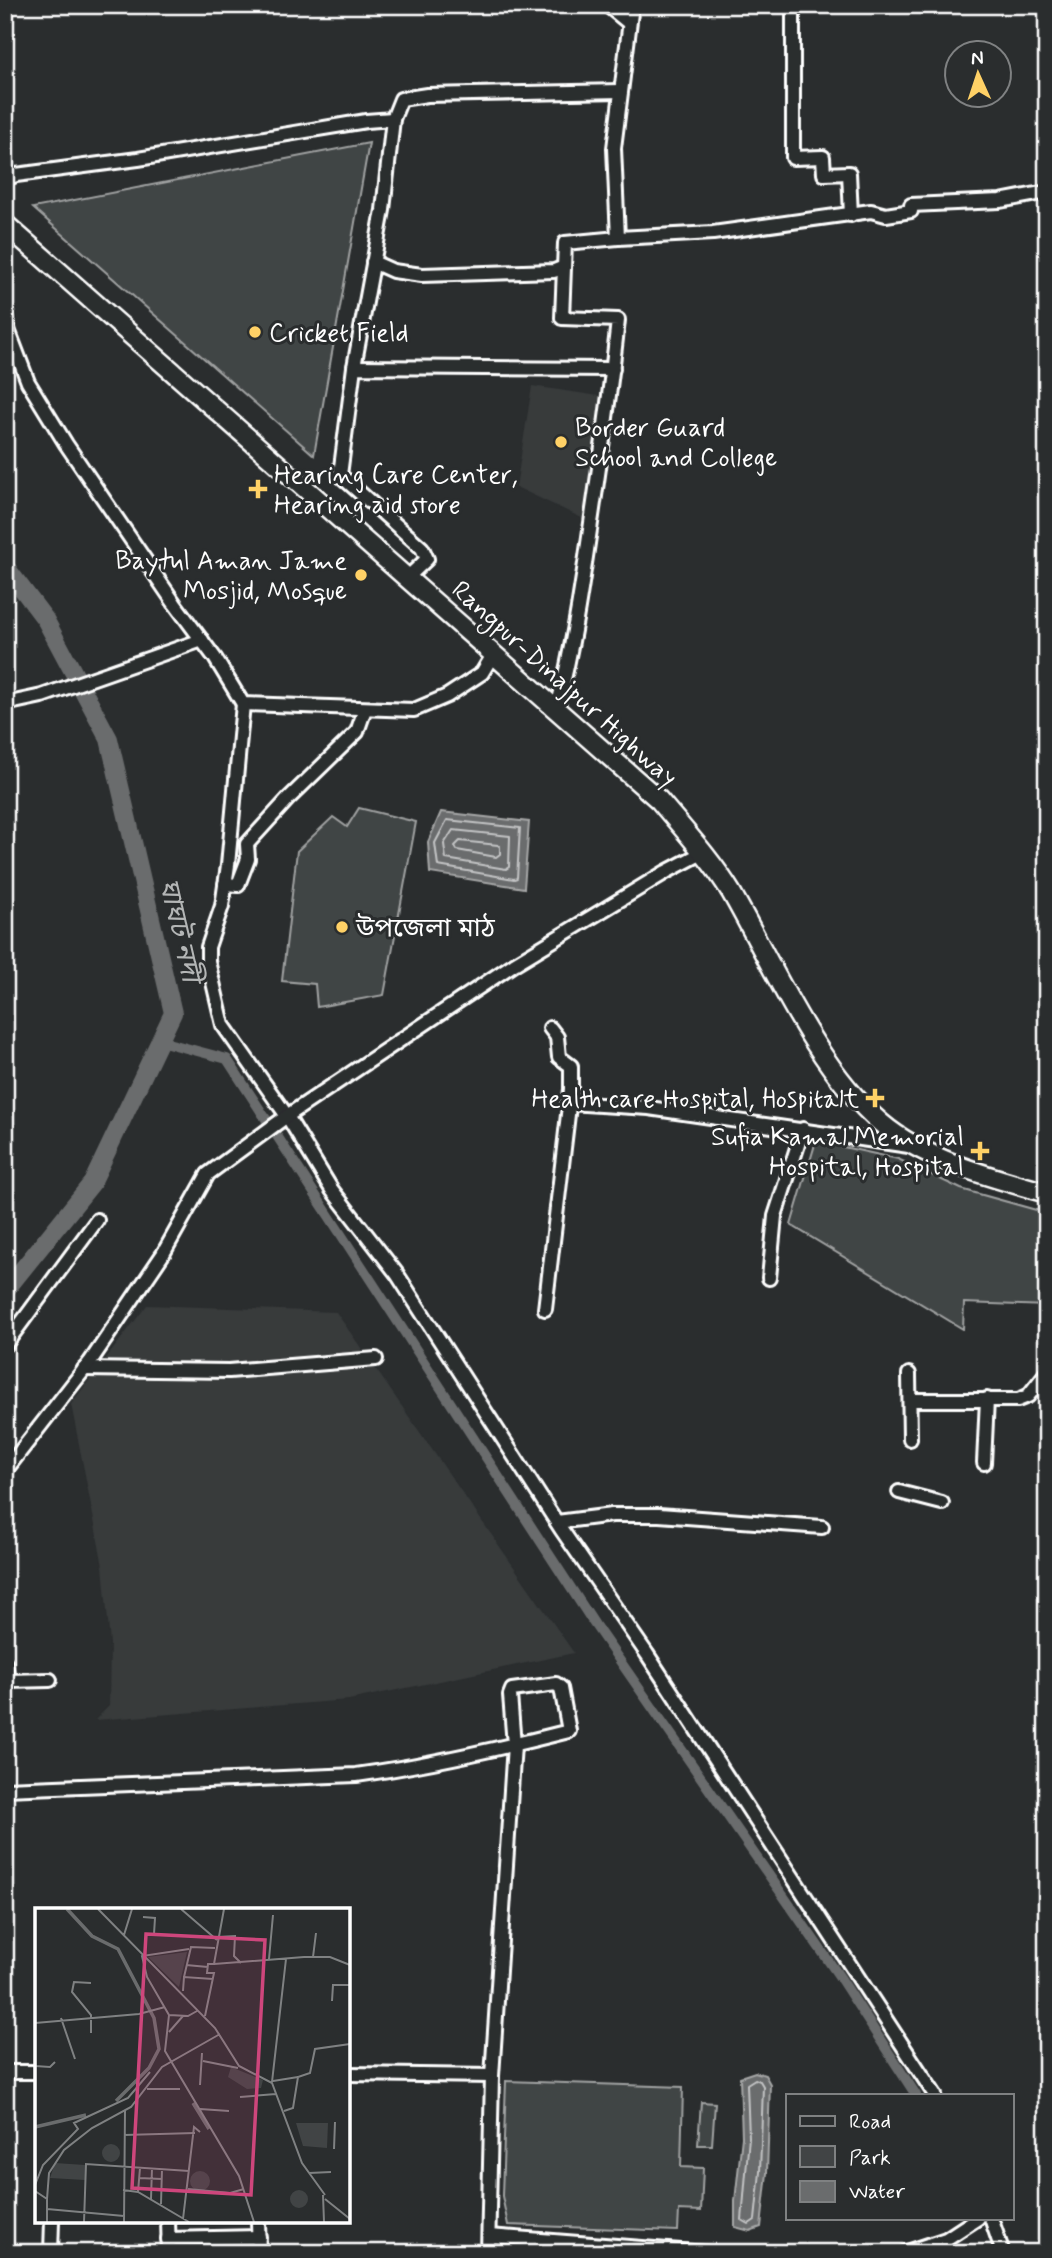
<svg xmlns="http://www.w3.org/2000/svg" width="1052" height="2258" font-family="Mynerve,'Noto Sans Bengali',sans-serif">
<rect width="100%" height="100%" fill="#2a2d2e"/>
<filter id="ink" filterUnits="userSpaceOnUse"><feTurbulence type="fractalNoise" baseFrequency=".0143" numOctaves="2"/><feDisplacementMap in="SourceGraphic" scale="14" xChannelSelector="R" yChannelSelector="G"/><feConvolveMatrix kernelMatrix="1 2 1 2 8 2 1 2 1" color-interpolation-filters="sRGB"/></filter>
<g filter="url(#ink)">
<g fill="#373a3b">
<path d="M 532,386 L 606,397 L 586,520 L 516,487 Z"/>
<path d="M 147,1305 L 336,1312 L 574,1653 L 349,1700 L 95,1720 L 109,1706 L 110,1644 L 103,1566 L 71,1404 Z"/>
</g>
<g fill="#414445" stroke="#a0a2a2" stroke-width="2">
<path d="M 369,143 L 314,455 L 33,208 Z"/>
<path d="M 359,808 L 416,822 L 384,995 L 317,1007 L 315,984 L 282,981 L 297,851 L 333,817 L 347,827 Z"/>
<path d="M 816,1141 L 898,1159 L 961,1189 L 1047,1213 L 1047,1306 L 964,1303 L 963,1329 L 791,1225 Z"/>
<path d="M 506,2081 L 683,2087 L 681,2167 L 703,2168 L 701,2211 L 679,2210 L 678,2231 L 508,2225 L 502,2196 Z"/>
<path d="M 701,2102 L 715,2103 L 712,2145 L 698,2145 Z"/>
</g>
<g fill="#6a6c6d" stroke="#a6a7a7" stroke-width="2">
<path d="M 441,812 L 529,822 L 524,888 L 430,873 L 428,842 Z"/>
<path d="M 755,2072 L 765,2075 L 770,2084 L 767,2173 L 761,2227 L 750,2231 L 735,2227 L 735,2201 L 742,2137 L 740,2077 Z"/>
</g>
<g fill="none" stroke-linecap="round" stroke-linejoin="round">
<g stroke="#c3c4c5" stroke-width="2">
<path d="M 447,820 L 520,828 L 517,878 L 514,879 L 438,866 L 435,843 Z"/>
<path d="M 453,830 L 510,836 L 509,867 L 506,869 L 446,859 L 444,844 Z"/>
<path d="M 460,841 L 498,845 L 500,847 L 500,854 L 496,857 L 457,850 L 455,846 Z"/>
<path d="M 755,2079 L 760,2081 L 763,2086 L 760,2172 L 755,2220 L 749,2224 L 742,2220 L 749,2137 L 747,2084 Z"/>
</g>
<path stroke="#6a6c6d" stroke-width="10" d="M 160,1041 L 227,1059 L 595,1625 L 839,1976 L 916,2095"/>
<path stroke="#6a6c6d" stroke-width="18" d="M 5,566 L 45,619 L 109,739 L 173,1013 L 92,1183 L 5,1291"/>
<g stroke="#fff" stroke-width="18">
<g id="minor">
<path d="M 607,5 L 629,23"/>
<path d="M 793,5 L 793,158 L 823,157 L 824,174 L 849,173 L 851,215"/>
<path d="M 5,179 L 16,175 L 138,159 L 366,121 L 393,119"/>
<path d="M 618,238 L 713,233 L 871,211 L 886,215 L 911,211 L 911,205 L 1000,201 L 1047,192"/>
<path d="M 373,262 L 393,271 L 422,275 L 554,271 L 564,267"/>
<path d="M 5,315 L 9,332 L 28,382 L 66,444 L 175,604 L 215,658 L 243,704 L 414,710 L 447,696 L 482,673 L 494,653"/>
<path d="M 354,367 L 383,210 L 393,119 L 401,99 L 427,95 L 621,91"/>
<path d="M 408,577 L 427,559 L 422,548 L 340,475 L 354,367 L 613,369"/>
<path d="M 5,704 L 42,696 L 202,640"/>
<path d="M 243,704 L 228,865 L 222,906 L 208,947 L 208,961 L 223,1025 L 287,1116 L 332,1190 L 397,1274 L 561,1529 L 647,1654 L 935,2095"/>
<path d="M 557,708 C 573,648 582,585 591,523 C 601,455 611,388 618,320 L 562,318 L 565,243 L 618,238 L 614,148 L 632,5"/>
<path d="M 225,884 L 238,885 L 248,859 L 247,844 L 289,798 L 357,732 L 365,709"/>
<path d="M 568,1103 L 649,1108 L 909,1146"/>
<path d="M 769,1278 L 775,1216 L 803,1129"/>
<path d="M 545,1309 L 571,1089 L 571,1066 L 559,1057 L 557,1037 L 550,1028"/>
<path d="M 5,1345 L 97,1220"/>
<path d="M 84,1369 L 229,1371 L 376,1359"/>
<path d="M 909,1374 L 910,1439"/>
<path d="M 910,1400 L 1018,1400 L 1028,1396 L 1047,1372"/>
<path d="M 984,1463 L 987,1399"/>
<path d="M 5,1471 L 90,1362 L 163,1254 L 208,1174 L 287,1116 L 514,964 L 666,872 L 702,853"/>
<path d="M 899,1492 L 942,1503"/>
<path d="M 557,1522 L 612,1515 L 659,1515 L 822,1527"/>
<path d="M 5,1662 L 8,1681 L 50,1680"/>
<path d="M 5,1789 L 356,1775 C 428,1765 498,1749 569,1731 L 561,1688 L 556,1684 L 512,1690 L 510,1695 L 514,1745 L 492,2076 L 488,2253"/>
<path d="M 5,2072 L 37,2072"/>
<path d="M 348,2074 L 492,2076"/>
<path d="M 991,2218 L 1003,2253"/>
<path d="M 168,2221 L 169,2253"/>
<path d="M 258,2221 L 259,2253"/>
<path d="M 489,2236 L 706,2253"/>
<path d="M 168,2239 L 259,2237"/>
<path d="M 51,2253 L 52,2221"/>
<path d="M 904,2253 L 946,2239 L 978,2218"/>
</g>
</g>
<g stroke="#fff" stroke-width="23">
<path id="highway" d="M 5,224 L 659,800 C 683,829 711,859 731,892 C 774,967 815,1066 881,1123 C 924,1160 993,1178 1047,1193"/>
</g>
<use href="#minor" stroke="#2a2d2e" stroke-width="12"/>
<use href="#highway" stroke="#2a2d2e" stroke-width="18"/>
</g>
</g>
<g fill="#ffd166" stroke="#2a2d2e" stroke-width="2.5">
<circle cx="255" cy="332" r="7"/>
<circle cx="561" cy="442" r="7"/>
<path d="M254.5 478.5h7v7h7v7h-7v7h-7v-7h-7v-7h7z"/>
<circle cx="361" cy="575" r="7"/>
<circle cx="342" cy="927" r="7"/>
<path d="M871.5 1087.5h7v7h7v7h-7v7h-7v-7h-7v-7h7z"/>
<path d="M976.5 1140.5h7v7h7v7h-7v7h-7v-7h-7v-7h7z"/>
</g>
<g text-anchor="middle" stroke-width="6" stroke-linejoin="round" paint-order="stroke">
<g font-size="26" fill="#fff" stroke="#2a2d2e" text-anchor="start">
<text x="269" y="341">Cricket Field</text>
<text x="575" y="436">Border Guard<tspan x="575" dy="30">School and College</tspan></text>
<text x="274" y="483">Hearing Care Center,<tspan x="274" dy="30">Hearing aid store</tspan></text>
<text x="347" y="569" text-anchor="end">Baytul Aman Jame<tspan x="347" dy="30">Mosjid, Mosque</tspan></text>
<text x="356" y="936">উপজেলা মাঠ</text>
<text x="859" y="1107" text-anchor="end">Health care Hospital, Hospitalt</text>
<text x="964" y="1145" text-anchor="end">Sufia Kamal Memorial<tspan x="964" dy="30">Hospital, Hospital</tspan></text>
</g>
<g font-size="26" fill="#fff" stroke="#2a2d2e">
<text transform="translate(565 683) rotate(42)" y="9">Rangpur-Dinajpur Highway</text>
</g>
<g font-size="28" font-style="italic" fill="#b4b6b6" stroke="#2a2d2e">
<text transform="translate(181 930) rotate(77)" y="10">ঘাঘট নদী</text>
</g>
</g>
<g transform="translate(35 1908)">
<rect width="315" height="315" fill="#2a2d2e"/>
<path d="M 152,44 L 144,79 L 113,49 ZM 196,159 L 228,172 L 226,180 L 212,181 L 193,169 ZM 261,215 L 293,215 L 292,240 L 268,238 ZM67 245a9 9 0 1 1 18 0a9 9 0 1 1-18 0ZM 20,255 L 50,257 L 50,272 L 15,270 ZM155 273a10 10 0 1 1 20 0a10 10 0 1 1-20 0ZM255 291a9 9 0 1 1 18 0a9 9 0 1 1-18 0Z" fill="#414445"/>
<path fill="none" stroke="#6a6c6d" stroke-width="3.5" d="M 32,1 L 57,28 L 83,41 L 119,110 L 124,141 L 114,160 L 81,193M 158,195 L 174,221M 0,219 L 51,207"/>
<path fill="none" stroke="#7f8182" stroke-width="2" d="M 63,1 L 180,120 L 204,158 L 237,175 L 267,255 L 290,287M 146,1 L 182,32M 108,9 L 120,10 L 119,26M 89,27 L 97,1M 182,29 L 200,28 L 199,48 L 206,55M 154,41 L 107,48 L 112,69 L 134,107 L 153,108 L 162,103M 278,49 L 281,25M 234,51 L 238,7M 179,56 L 269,49 L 295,49 L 315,57M 151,57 L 173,59M 149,69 L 156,39 L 180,40M 148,83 L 149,69 L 178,71M 297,93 L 298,77 L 315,77M 134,107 L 130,143 L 204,268 L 219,314M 170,108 L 179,65 L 172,65 L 173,56 L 179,56 L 189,1M 26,110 L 40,151M 0,115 L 104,106 L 130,99M 134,124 L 148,108M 56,125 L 56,107 L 37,84 L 39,74 L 56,75M 0,130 L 0,158M 168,153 L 203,160M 0,158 L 15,159 L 20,154M 238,173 L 263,169M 237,174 L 251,51M 165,177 L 167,145M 112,181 L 145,181M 205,189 L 241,186M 165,201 L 194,203M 249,203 L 258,200 L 263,169 L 275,165 L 280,141 L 315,136M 89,227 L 160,225M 299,241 L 300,214M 274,265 L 296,264M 104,270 L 127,271M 0,277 L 8,257 L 43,221 L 39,215 L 93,190 L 115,164M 153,281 L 195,285 L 209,281M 88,282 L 103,284 L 154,314M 0,283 L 12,291 L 12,314M 103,284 L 105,260M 288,287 L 289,314M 12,291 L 14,265 L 29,242 L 57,220 L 96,199 L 127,159 L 185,126M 116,291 L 117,260M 290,291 L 315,311M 126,296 L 127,261M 12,301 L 89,308M 148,311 L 159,219 L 165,224M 49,314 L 51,256 L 154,263M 89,314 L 90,202"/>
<path fill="#ce467c" fill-opacity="0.15" stroke="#ce467c" stroke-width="3.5" d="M 111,26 L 230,32 L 216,287 L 97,280 Z"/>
<rect width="315" height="315" fill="none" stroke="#fff" stroke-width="3.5"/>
</g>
<rect width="1052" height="2258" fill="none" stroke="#2a2d2e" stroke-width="28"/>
<rect x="14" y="14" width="1024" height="2230" fill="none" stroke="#fff" stroke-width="2.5" filter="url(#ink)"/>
<rect x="786" y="2094" width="228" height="126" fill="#2a2d2e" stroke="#7f8182" stroke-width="2"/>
<rect x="800" y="2116" width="35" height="10" fill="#2a2d2e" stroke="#7f8182" stroke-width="2"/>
<text x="849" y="2128" font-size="21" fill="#ffffff">Road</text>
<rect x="800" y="2146" width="35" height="21" fill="#414445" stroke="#7f8182" stroke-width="2"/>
<text x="849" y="2164" font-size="21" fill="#ffffff">Park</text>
<rect x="800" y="2181" width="35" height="21" fill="#6a6c6d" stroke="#7f8182" stroke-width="2"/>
<text x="849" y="2198" font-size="21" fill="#ffffff">Water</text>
<g transform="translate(978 74) rotate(357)"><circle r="33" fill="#2a2d2e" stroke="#7f8182" stroke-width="2"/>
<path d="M0-5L12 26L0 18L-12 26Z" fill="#ffd166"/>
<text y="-10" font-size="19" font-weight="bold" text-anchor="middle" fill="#ffffff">N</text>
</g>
</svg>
